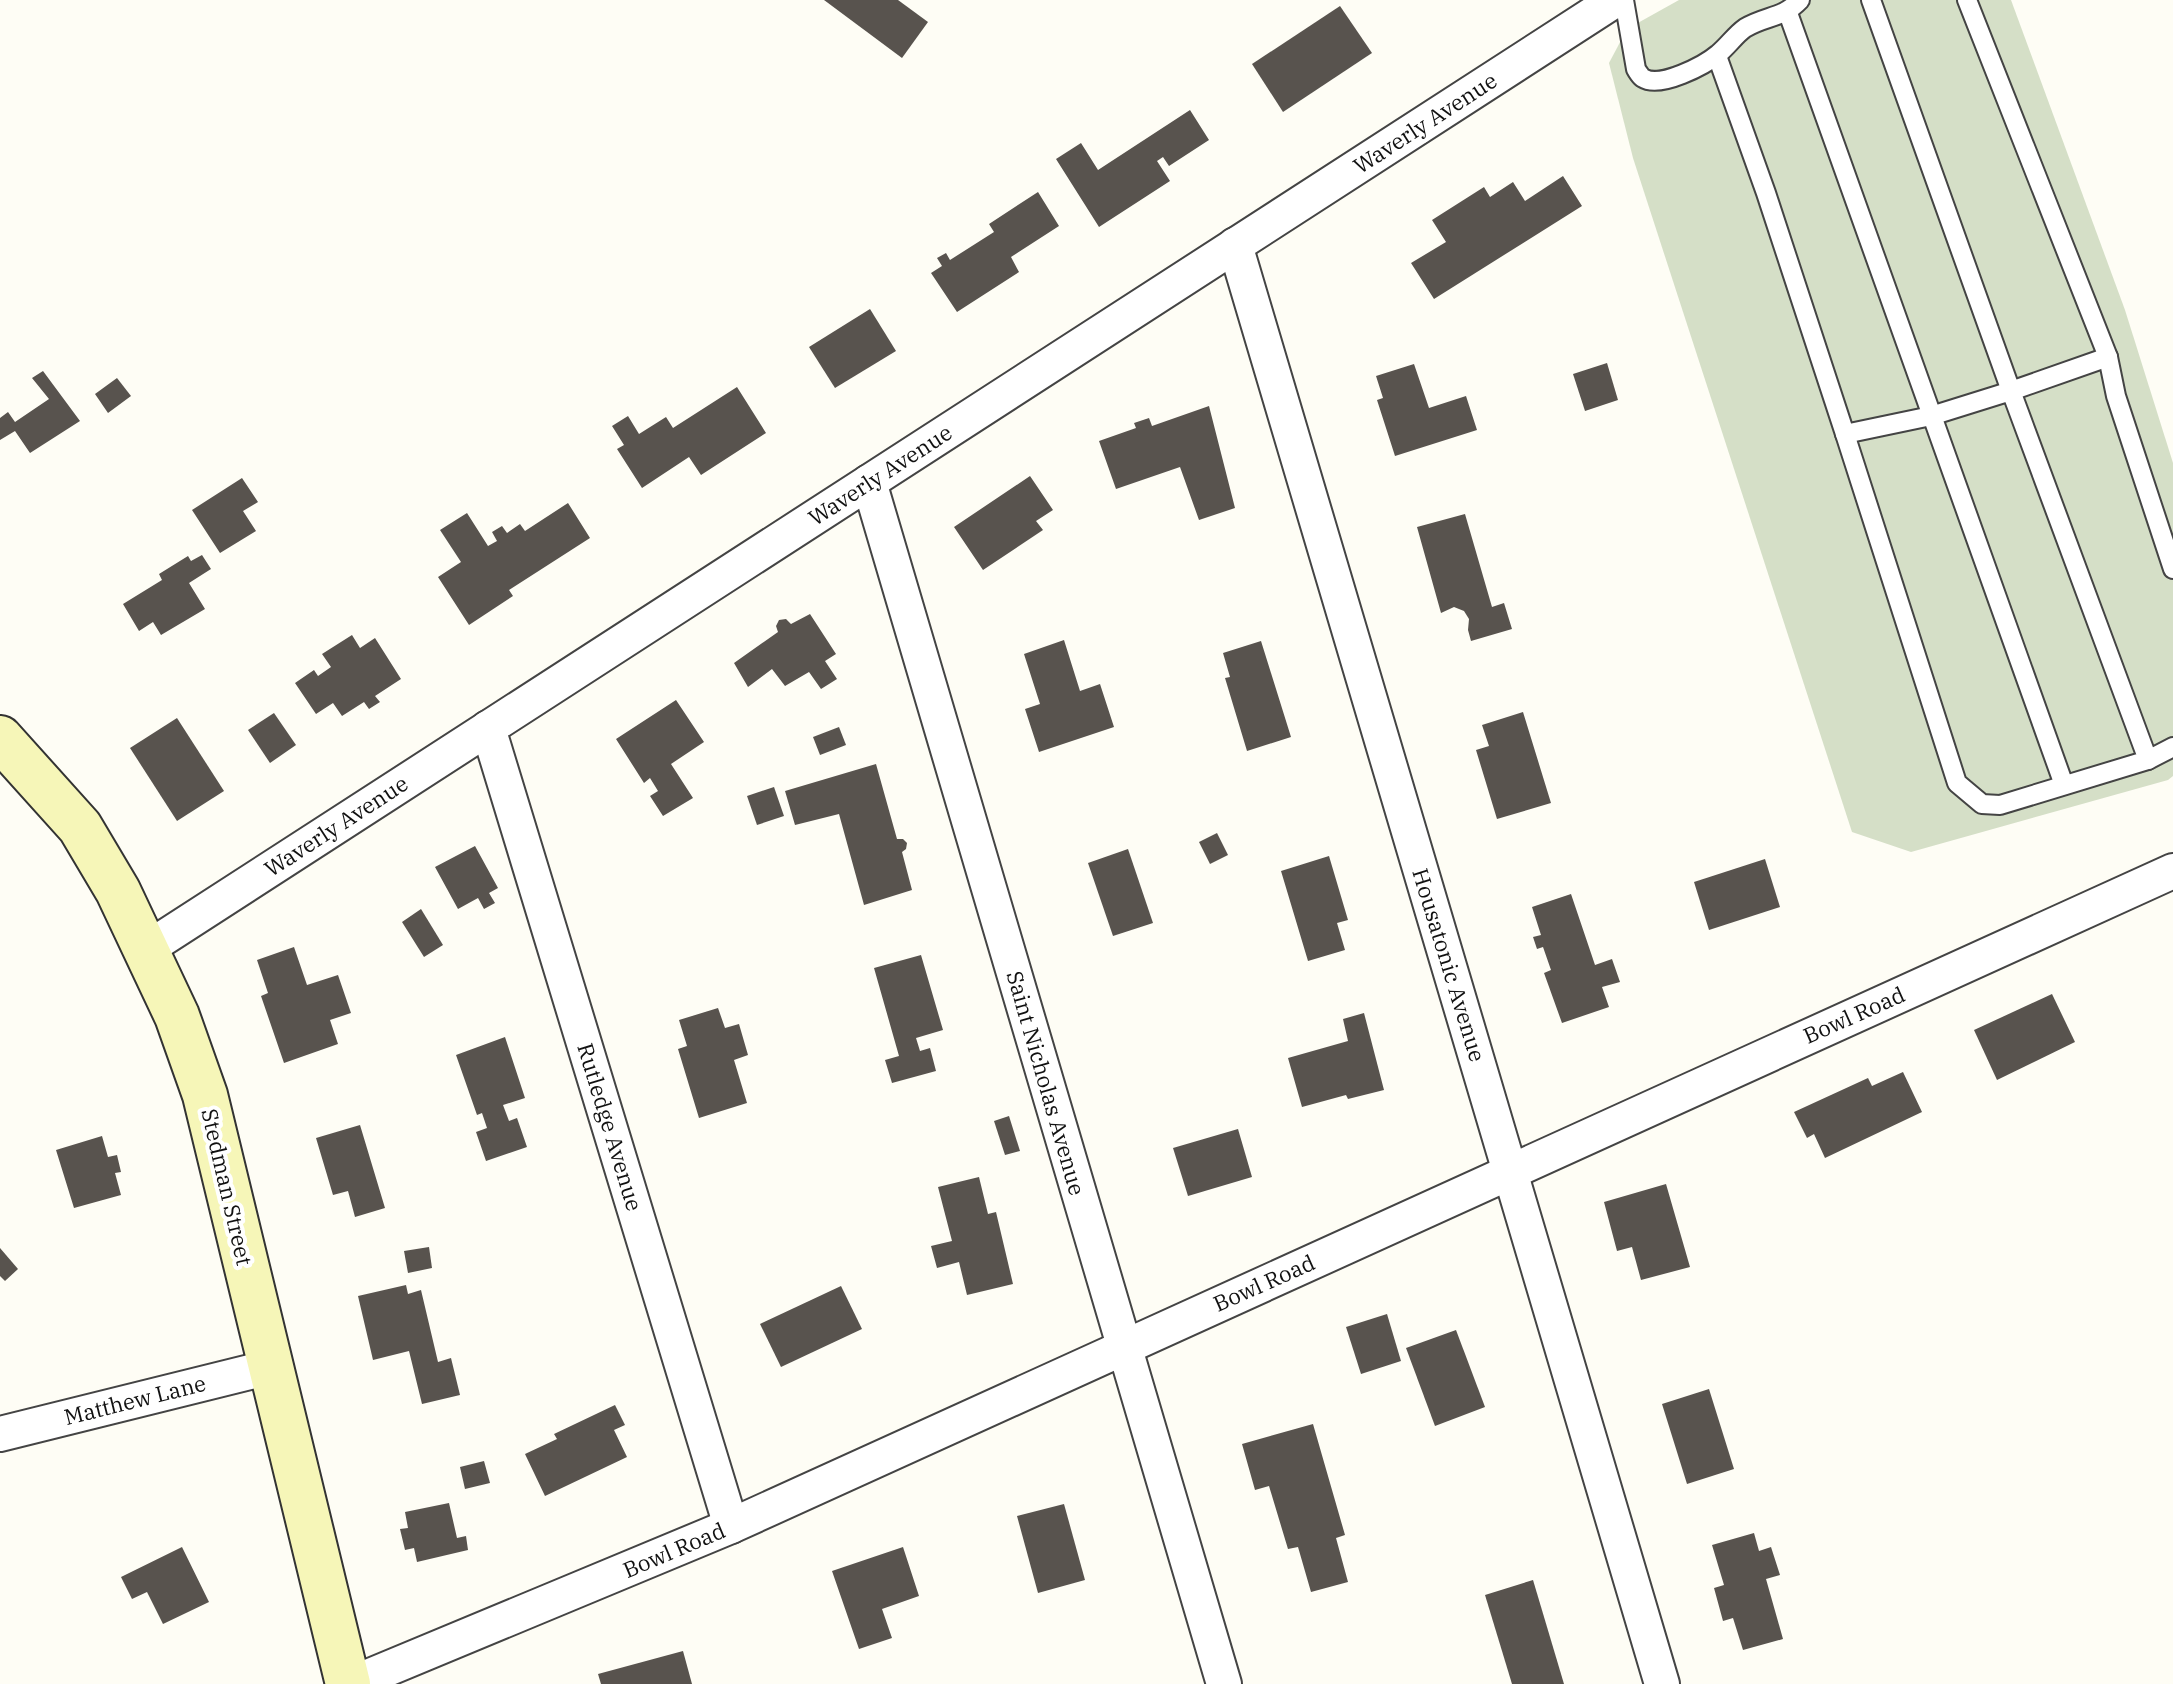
<svg xmlns="http://www.w3.org/2000/svg" width="2173" height="1684" font-family="'IBM Plex Serif',serif">
<rect width="100%" height="100%" fill="#fefdf5"/>
<path fill="#d5dfc7" d="M 1679,0 L 2011,0 L 2125,310 L 2173,463 L 2173,776 L 2168,780 L 1911,852 L 1852,832 L 1633,158 L 1609,63 L 1627,29 Z"/>
<g fill="#58534e">
<path d="M 824,0 L 898,0 L 928,22 L 902,58 Z"/>
<path d="M 1340,6 L 1372,53 L 1283,112 L 1252,64 Z"/>
<path d="M 1190,110 L 1209,140 L 1169,166 L 1163,157 L 1157,161 L 1170,181 L 1099,227 L 1056,159 L 1081,143 L 1098,170 Z"/>
<path d="M 1563,176 L 1582,206 L 1434,299 L 1411,263 L 1446,242 L 1432,220 L 1484,187 L 1490,197 L 1513,182 L 1525,201 Z"/>
<path d="M 1038,192 L 1059,226 L 1011,257 L 1019,272 L 957,312 L 931,273 L 942,266 L 937,258 L 946,253 L 950,260 L 994,232 L 989,224 Z"/>
<path d="M 870,309 L 896,351 L 835,388 L 809,347 Z"/>
<path d="M 1607,363 L 1618,400 L 1585,411 L 1573,374 Z"/>
<path d="M 1414,364 L 1429,408 L 1466,396 L 1477,430 L 1395,456 L 1377,400 L 1383,398 L 1376,376 Z"/>
<path d="M 43,371 L 80,421 L 30,453 L 15,431 L 0,440 L 0,418 L 8,412 L 15,422 L 49,399 L 32,378 Z"/>
<path d="M 117,378 L 131,396 L 108,413 L 95,394 Z"/>
<path d="M 737,387 L 766,433 L 701,475 L 689,457 L 642,488 L 617,449 L 624,445 L 612,426 L 628,416 L 639,434 L 666,417 L 673,428 Z"/>
<path d="M 1209,406 L 1235,508 L 1199,520 L 1180,467 L 1116,489 L 1099,441 L 1136,428 L 1134,423 L 1149,418 L 1152,426 Z"/>
<path d="M 1030,476 L 1053,510 L 1036,521 L 1043,530 L 983,570 L 954,527 Z"/>
<path d="M 242,478 L 258,502 L 243,511 L 256,531 L 220,553 L 192,510 Z"/>
<path d="M 568,503 L 590,538 L 509,590 L 513,596 L 469,625 L 438,577 L 461,562 L 440,530 L 467,513 L 488,546 L 497,541 L 492,532 L 502,526 L 507,533 L 520,524 L 525,531 Z"/>
<path d="M 1465,514 L 1492,607 L 1504,603 L 1512,629 L 1471,641 L 1468,630 L 1469,619 L 1464,611 L 1454,607 L 1441,613 L 1417,527 Z"/>
<path d="M 202,555 L 211,569 L 189,583 L 205,609 L 161,635 L 153,622 L 139,631 L 123,604 L 162,580 L 159,574 L 188,556 L 191,561 Z"/>
<path d="M 810,614 L 836,654 L 825,661 L 837,679 L 821,689 L 809,672 L 785,686 L 772,669 L 748,687 L 734,663 L 778,632 L 776,626 L 779,620 L 786,619 L 791,624 Z"/>
<path d="M 352,635 L 360,648 L 375,638 L 401,679 L 375,696 L 380,702 L 369,709 L 364,702 L 342,716 L 333,703 L 316,714 L 295,683 L 314,670 L 318,676 L 331,667 L 322,654 Z"/>
<path d="M 1064,640 L 1080,691 L 1100,684 L 1114,727 L 1039,752 L 1025,709 L 1040,704 L 1024,654 Z"/>
<path d="M 1261,641 L 1291,737 L 1247,751 L 1225,678 L 1230,677 L 1223,653 Z"/>
<path d="M 676,700 L 704,742 L 671,764 L 693,798 L 663,816 L 650,796 L 658,791 L 650,778 L 644,783 L 616,739 Z"/>
<path d="M 1523,712 L 1551,803 L 1497,819 L 1476,750 L 1489,746 L 1482,725 Z"/>
<path d="M 274,713 L 296,745 L 270,763 L 248,730 Z"/>
<path d="M 177,718 L 224,791 L 177,821 L 130,748 Z"/>
<path d="M 839,727 L 846,745 L 820,755 L 813,737 Z"/>
<path d="M 876,764 L 897,839 L 903,839 L 907,843 L 906,849 L 902,852 L 912,890 L 864,905 L 839,814 L 795,825 L 785,791 Z"/>
<path d="M 774,787 L 784,816 L 757,825 L 747,796 Z"/>
<path d="M 1217,833 L 1228,855 L 1210,864 L 1199,842 Z"/>
<path d="M 475,846 L 498,888 L 489,893 L 495,903 L 484,909 L 478,898 L 458,909 L 435,867 Z"/>
<path d="M 1128,849 L 1153,923 L 1113,936 L 1088,863 Z"/>
<path d="M 1329,856 L 1348,920 L 1337,923 L 1345,950 L 1308,961 L 1281,871 Z"/>
<path d="M 1765,859 L 1780,907 L 1709,930 L 1694,882 Z"/>
<path d="M 1571,894 L 1595,965 L 1612,959 L 1620,982 L 1602,987 L 1609,1007 L 1562,1023 L 1544,973 L 1551,970 L 1543,947 L 1537,949 L 1533,937 L 1541,935 L 1532,907 Z"/>
<path d="M 421,909 L 443,945 L 424,957 L 402,922 Z"/>
<path d="M 294,947 L 307,985 L 338,975 L 351,1013 L 330,1020 L 338,1044 L 284,1063 L 261,996 L 268,993 L 257,960 Z"/>
<path d="M 921,955 L 943,1030 L 916,1038 L 920,1051 L 930,1048 L 936,1071 L 892,1083 L 885,1060 L 899,1056 L 874,968 Z"/>
<path d="M 2052,994 L 2075,1042 L 1997,1080 L 1974,1030 Z"/>
<path d="M 718,1008 L 725,1028 L 739,1024 L 748,1055 L 734,1060 L 747,1103 L 699,1118 L 678,1049 L 687,1046 L 679,1020 Z"/>
<path d="M 1364,1013 L 1384,1090 L 1348,1099 L 1346,1095 L 1302,1107 L 1288,1058 L 1348,1041 L 1343,1019 Z"/>
<path d="M 505,1037 L 525,1098 L 503,1105 L 509,1121 L 517,1118 L 527,1147 L 486,1161 L 476,1132 L 487,1128 L 482,1113 L 477,1115 L 456,1055 Z"/>
<path d="M 1903,1072 L 1922,1112 L 1825,1158 L 1814,1134 L 1807,1138 L 1794,1112 L 1868,1078 L 1872,1086 Z"/>
<path d="M 1009,1116 L 1020,1151 L 1005,1155 L 994,1121 Z"/>
<path d="M 360,1125 L 385,1208 L 355,1217 L 348,1191 L 333,1195 L 316,1138 Z"/>
<path d="M 1238,1129 L 1252,1177 L 1188,1196 L 1173,1148 Z"/>
<path d="M 102,1136 L 108,1157 L 117,1155 L 121,1172 L 115,1173 L 121,1195 L 74,1208 L 56,1150 Z"/>
<path d="M 979,1177 L 988,1214 L 996,1212 L 1013,1284 L 967,1295 L 959,1262 L 937,1268 L 931,1246 L 952,1241 L 938,1187 Z"/>
<path d="M 1666,1184 L 1690,1267 L 1641,1280 L 1632,1247 L 1617,1251 L 1604,1202 Z"/>
<path d="M 429,1247 L 432,1268 L 408,1273 L 404,1251 Z"/>
<path d="M 0,1248 L 18,1269 L 5,1281 L 0,1276 Z"/>
<path d="M 406,1285 L 408,1294 L 421,1290 L 438,1362 L 451,1358 L 460,1395 L 422,1404 L 409,1351 L 373,1360 L 358,1296 Z"/>
<path d="M 841,1286 L 862,1329 L 781,1367 L 760,1324 Z"/>
<path d="M 1387,1314 L 1401,1361 L 1361,1374 L 1346,1327 Z"/>
<path d="M 1456,1330 L 1485,1407 L 1435,1426 L 1406,1348 Z"/>
<path d="M 1709,1389 L 1734,1469 L 1687,1484 L 1662,1404 Z"/>
<path d="M 615,1405 L 625,1425 L 614,1430 L 627,1457 L 545,1496 L 525,1454 L 557,1439 L 554,1434 Z"/>
<path d="M 1313,1424 L 1345,1535 L 1336,1538 L 1348,1582 L 1311,1592 L 1298,1547 L 1288,1549 L 1269,1486 L 1255,1490 L 1242,1444 Z"/>
<path d="M 484,1461 L 490,1483 L 465,1489 L 460,1467 Z"/>
<path d="M 449,1503 L 457,1538 L 466,1536 L 468,1550 L 417,1562 L 414,1548 L 405,1550 L 400,1529 L 408,1528 L 405,1512 Z"/>
<path d="M 1064,1504 L 1085,1580 L 1038,1593 L 1017,1516 Z"/>
<path d="M 1754,1533 L 1759,1551 L 1771,1547 L 1780,1575 L 1766,1579 L 1783,1639 L 1743,1650 L 1733,1618 L 1723,1621 L 1714,1588 L 1724,1585 L 1712,1545 Z"/>
<path d="M 182,1547 L 209,1602 L 163,1624 L 147,1592 L 132,1599 L 121,1577 Z"/>
<path d="M 903,1547 L 919,1596 L 882,1609 L 892,1638 L 859,1649 L 832,1571 Z"/>
<path d="M 1533,1580 L 1564,1684 L 1512,1684 L 1485,1595 Z"/>
<path d="M 683,1651 L 692,1684 L 601,1684 L 598,1674 Z"/>
</g>
<g fill="none" stroke-linecap="round" stroke-linejoin="round">
<g stroke="#444" stroke-width="22">
<g id="service">
<path d="M 1624,0 L 1636,69 C 1637,71 1641,77 1643,78 C 1660,89 1705,65 1718,54 C 1728,46 1735,35 1745,28 C 1767,15 1782,19 1800,0"/>
<path d="M 1871,0 L 2011,391 L 2108,357"/>
<path d="M 1967,0 L 2108,357 L 2116,396 L 2173,569"/>
<path d="M 1788,13 L 2064,785"/>
<path d="M 1717,56 L 1766,193 L 1845,434"/>
<path d="M 2011,391 L 2148,760 L 2000,805 L 1982,804 L 1957,783 L 1845,434 L 1931,416 Z"/>
<path d="M 2148,760 L 2173,747"/>
</g>
</g>
<g stroke="#444" stroke-width="38">
<g id="minor">
<path d="M 1235,245 L 1662,1684"/>
<path d="M 869,482 L 1224,1684"/>
<path d="M 488,728 L 731,1526"/>
<path d="M 145,950 L 1615,0"/>
<path d="M 0,1434 L 270,1367"/>
<path d="M 351,1684 L 731,1526 L 2173,871"/>
</g>
</g>
<g stroke="#333" stroke-width="48">
<path id="secondary" d="M 0,738 L 80,827 L 118,891 L 177,1016 L 205,1095 L 348,1684"/>
</g>
<use href="#service" stroke="#fff" stroke-width="18"/>
<use href="#minor" stroke="#fff" stroke-width="34"/>
<use href="#secondary" stroke="#f6f6b8" stroke-width="44"/>
</g>
<g text-anchor="middle" stroke-width="8" stroke-linejoin="round" paint-order="stroke">
<g font-size="22" fill="#111" stroke="#fff">
<text transform="translate(1425 123) rotate(-33)" y="8">Waverly Avenue</text>
<text transform="translate(880 475) rotate(-33)" y="8">Waverly Avenue</text>
<text transform="translate(336 826) rotate(-33)" y="8">Waverly Avenue</text>
<text transform="translate(1449 965) rotate(73)" y="8">Housatonic Avenue</text>
<text transform="translate(1854 1015) rotate(-24)" y="8">Bowl Road</text>
<text transform="translate(1046 1083) rotate(74)" y="8">Saint Nicholas Avenue</text>
<text transform="translate(610 1127) rotate(73)" y="8">Rutledge Avenue</text>
<text transform="translate(227 1187) rotate(77)" y="8">Stedman Street</text>
<text transform="translate(1264 1283) rotate(-24)" y="8">Bowl Road</text>
<text transform="translate(135 1400) rotate(-14)" y="8">Matthew Lane</text>
<text transform="translate(674 1550) rotate(-23)" y="8">Bowl Road</text>
</g>
</g>
</svg>
